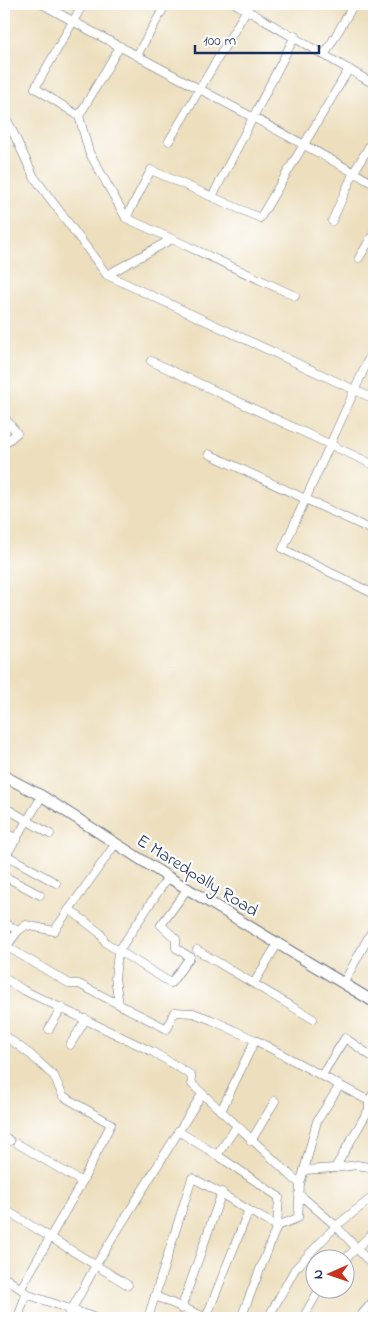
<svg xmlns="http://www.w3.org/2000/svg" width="378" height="1322" font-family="'Indie Flower',sans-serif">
<rect width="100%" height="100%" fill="#fff"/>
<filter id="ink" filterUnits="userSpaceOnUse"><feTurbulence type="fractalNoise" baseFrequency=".02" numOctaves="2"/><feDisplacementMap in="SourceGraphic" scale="10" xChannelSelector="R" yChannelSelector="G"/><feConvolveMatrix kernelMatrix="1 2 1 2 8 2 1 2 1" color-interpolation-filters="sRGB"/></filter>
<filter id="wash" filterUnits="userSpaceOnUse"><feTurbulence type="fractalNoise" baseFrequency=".0096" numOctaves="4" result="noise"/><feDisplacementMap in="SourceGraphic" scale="20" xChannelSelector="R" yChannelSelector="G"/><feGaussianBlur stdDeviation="1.12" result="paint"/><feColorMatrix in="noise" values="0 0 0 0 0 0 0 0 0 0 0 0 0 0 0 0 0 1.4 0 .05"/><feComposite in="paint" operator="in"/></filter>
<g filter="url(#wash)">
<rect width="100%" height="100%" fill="#eddfbd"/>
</g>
<g filter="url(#ink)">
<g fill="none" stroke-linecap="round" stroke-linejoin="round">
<g stroke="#646d7f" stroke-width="9">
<g id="street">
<path d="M 42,4 C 152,66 265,121 374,184"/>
<path d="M 83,4 L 35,88 L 79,116 L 89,152 L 126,218"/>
<path d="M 236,4 L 374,84"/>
<path d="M 325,54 L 354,4"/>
<path d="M 137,55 L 166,4"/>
<path d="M 349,69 L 260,218 L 151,170 L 126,218 L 172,239 L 107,275 L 374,399"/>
<path d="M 4,113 L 34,177 L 107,275"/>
<path d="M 79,116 L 120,46"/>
<path d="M 169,141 L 250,4"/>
<path d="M 212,197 L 295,36"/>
<path d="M 332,221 L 354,172 L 374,138"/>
<path d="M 172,239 L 295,296"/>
<path d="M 359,258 L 374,233"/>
<path d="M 374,347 L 283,549 L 374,594"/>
<path d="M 151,361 L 374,465"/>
<path d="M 4,417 L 17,433 L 4,444"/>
<path d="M 209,454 L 374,531"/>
<path d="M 4,807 L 50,834"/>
<path d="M 4,832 L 17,839"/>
<path d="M 6,855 L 56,883"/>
<path d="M 4,859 L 42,796"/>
<path d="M 4,876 L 40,895"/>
<path d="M 69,909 L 100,933 L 106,943 L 171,983 L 190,957 L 176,948 L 176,939 L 161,925 L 188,888"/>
<path d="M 4,922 L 18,931"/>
<path d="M 4,945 L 70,984 L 79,984 L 167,1029 L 174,1012 L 193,1013 L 212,1020 L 255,1040 L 369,1101 L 374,1092"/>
<path d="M 4,950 L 18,931 L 26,925 L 54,931 L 116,843"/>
<path d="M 197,950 L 313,1019"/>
<path d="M 4,978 L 23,990 L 153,1052 L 191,1075 L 192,1084 L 300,1184"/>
<path d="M 254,983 L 278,943"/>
<path d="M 343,984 L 374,927"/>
<path d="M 119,1004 L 115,978 L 118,952 L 168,877"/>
<path d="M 49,1029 L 62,1007"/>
<path d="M 4,1035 L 31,1055 L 54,1076 L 63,1096 L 111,1124 L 82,1182 L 18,1144"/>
<path d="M 70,1045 L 86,1019"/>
<path d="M 322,1075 L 345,1038 L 374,1058"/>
<path d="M 374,1105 L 369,1101 L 369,1109 L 335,1168 L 357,1165 L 374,1168"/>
<path d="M 221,1111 L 255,1040"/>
<path d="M 178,1131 L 217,1155 L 279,1197 L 277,1226 L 241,1318"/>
<path d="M 4,1136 L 10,1141"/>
<path d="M 251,1141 L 275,1101"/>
<path d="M 217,1155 L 237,1126"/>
<path d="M 304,1170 L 317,1121 L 340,1085"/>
<path d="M 299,1194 L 336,1226 L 374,1267"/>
<path d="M 4,1209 L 128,1285"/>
<path d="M 344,1260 L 374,1232"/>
<path d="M 4,1277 L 25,1292"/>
<path d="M 21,1288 L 82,1182"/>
<path d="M 155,1296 L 207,1318"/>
<path d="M 181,1309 L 222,1192"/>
<path d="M 18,1318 L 26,1294 L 96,1318"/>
<path d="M 67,1318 L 96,1265 L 202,1094"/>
<path d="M 148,1318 L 192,1178 C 222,1192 247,1211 277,1226 L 298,1218 L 300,1184 L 304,1170 L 335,1168"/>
<path d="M 206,1318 L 248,1212"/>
<path d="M 268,1318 L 295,1269 L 336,1226 L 374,1196"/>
<path d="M 303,1318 L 319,1290"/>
<path d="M 359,1318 L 374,1300"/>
</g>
</g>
<g stroke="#646d7f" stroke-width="12">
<path id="secondary" d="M 4,776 L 42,796 L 168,877 L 374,1002"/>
</g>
<use href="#street" stroke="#fff" stroke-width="8"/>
<use href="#secondary" stroke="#fff" stroke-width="10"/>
</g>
</g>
<g text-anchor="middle" stroke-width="4.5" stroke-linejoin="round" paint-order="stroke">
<g font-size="18" fill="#1b2f5e" stroke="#fff">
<text transform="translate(198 875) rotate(32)" y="6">E Maredpally Road</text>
</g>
</g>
<rect width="378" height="1322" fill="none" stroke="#fff" stroke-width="20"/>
<g transform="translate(330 1274) rotate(268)"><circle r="24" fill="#ffffff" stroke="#a4acbf"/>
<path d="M0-4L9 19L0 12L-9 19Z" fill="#c8321e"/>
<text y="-8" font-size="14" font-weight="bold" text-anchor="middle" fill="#1b2f5e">N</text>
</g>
<path d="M195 45v8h124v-8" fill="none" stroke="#1b2f5e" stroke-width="2.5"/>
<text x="203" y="45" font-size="15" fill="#1b2f5e" stroke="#ffffff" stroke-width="4" paint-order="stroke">100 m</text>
</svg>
